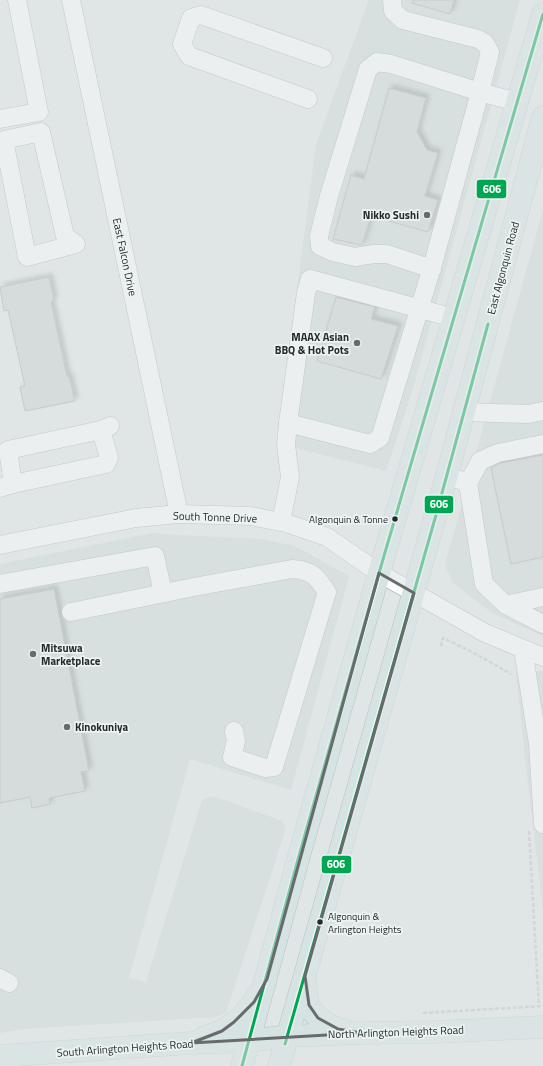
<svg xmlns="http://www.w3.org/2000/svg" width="543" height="1066" font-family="'Titillium Web',sans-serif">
<defs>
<filter id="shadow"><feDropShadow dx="3.5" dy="-3.5" stdDeviation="2" flood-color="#0004"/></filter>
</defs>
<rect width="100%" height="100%" fill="#e0e5e5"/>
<g fill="#ccd7d7">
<path d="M 369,0 L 520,0 L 412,392 L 386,471 L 277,443 L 316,144 Z"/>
<path d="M 543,210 L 543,636 L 492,613 L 453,583 L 445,565 Z"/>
<path d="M 153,533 L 177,535 L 261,539 L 295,546 L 349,576 L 291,790 L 190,759 L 129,978 L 146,982 L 202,800 L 213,796 L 282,821 L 286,828 L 226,1013 L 215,1017 L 23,1029 L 0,1033 L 0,564 Z"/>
<path d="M 516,671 L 543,671 L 543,910 L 525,758 Z"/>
</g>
<g fill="#cbcece" stroke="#a6aaaa" filter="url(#shadow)">
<path d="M 413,0 L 454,0 L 450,14 L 412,3 Z"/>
<path d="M 389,88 L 426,98 L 417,132 L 427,150 L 438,153 L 425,196 L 438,200 L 428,232 L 371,216 L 362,245 L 333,239 L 351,175 L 364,179 Z"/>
<path d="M 49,277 L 54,300 L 51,302 L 67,376 L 69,376 L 75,401 L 25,411 L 20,387 L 25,386 L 8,310 L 4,311 L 0,287 Z"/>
<path d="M 336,297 L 375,307 L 371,319 L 398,326 L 381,379 L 317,361 Z"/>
<path d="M 543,455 L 543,557 L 511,564 L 491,468 L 501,463 Z"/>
<path d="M 54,589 L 89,771 L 81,772 L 85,791 L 49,798 L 50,804 L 32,808 L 30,797 L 0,803 L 0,599 Z"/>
</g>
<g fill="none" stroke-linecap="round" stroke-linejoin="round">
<g stroke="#a0a4a4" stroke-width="19">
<g id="minor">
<path d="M 71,0 L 179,514"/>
<path d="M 392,0 L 393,11 L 403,20 L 478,39 L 485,43 L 490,52 L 480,92 L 391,64 L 377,62 L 368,69 L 329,196 L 319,236 L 320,246 L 333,252 L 355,257 L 374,254 L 387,254 L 432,269"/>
<path d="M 308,99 L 189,56 L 182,44 L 191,18 L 201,15 L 323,58"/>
<path d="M 0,119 L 39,112 L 17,0"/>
<path d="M 41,132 L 65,236 L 76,244 L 27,257 L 4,140 Z"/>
<path d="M 464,412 L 528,414 L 543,411"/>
<path d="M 288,423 L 370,444 L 380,438 L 433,264 L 480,92 L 517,102"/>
<path d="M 447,475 L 468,483 L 484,584 L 506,605 L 543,624"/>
<path d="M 468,483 L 480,461 L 498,453 L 543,444"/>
<path d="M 13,484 L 106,464 L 109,458 L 101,430"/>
<path d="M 0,488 L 13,484 L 8,450 L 101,430 L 110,426"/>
<path d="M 281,522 L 290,477 L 286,444 L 288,423 L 306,293 L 310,279 L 454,318"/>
<path d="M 0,545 L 136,518 L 179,514 L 250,516 L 286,523 L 327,537 L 379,573 L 485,633 L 543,657"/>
<path d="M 0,584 L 155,556 L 163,593"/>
<path d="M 506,605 L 543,597"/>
<path d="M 71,612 L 194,587 L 292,569 C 312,570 317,577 327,592 L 274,767 L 265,768 L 232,757 L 236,741 L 234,731"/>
<path d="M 523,649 L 538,744 L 543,824"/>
<path d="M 0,978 L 9,983"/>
</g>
</g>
<g stroke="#bcbfbf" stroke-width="23">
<g id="major">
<path d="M 305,981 C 306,988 306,1000 309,1006 C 316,1020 332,1028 346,1031"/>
<path d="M 201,1039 C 207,1036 215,1034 221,1031 C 236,1024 251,1008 259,994"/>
<path d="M 0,1056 L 191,1043 L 249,1041 L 288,1036 L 361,1033 L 435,1032 L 543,1027"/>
<path d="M 242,1066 L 297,863 L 379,573 L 543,14"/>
<path d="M 279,1066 L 447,475 L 543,117"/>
</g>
</g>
<g stroke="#c2c3c3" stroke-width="2.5" stroke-dasharray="4 2" stroke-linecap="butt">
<path d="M 441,646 L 443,638 L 472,652 L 511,674"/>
<path d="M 529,831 L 539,1007"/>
<path d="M 423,1013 L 543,1006"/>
</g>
<use href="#minor" stroke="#fafbfb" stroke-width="18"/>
<use href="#major" stroke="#d6e3e3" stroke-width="22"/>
<g stroke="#ecf3f3" stroke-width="6">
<g id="bus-1">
<path d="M 285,1044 L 436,515 L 488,324"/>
<path d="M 242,1066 L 297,863 L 379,573 L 543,14"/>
</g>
</g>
<use href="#bus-1" stroke="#00a651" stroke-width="3"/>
</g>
<path d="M0 0H543V1066H0ZM 379,573 L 414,593 L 305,976 L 309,1005 L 318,1018 L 338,1029 L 361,1033 L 191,1043 L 222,1031 L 234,1022 L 254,1002 L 267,979 Z" fill="#e0e5e5" fill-opacity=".55" fill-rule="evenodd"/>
<path fill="none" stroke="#686b6b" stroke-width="3" stroke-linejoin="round" d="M 379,573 L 414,593 L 305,976 L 309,1005 L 318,1018 L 338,1029 L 361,1033 L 191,1043 L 222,1031 L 234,1022 L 254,1002 L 267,979 Z"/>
<g fill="#686b6b" stroke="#ecf3f3" stroke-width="1.5">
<circle cx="427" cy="215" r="4"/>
<circle cx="357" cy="343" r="4"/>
<circle cx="33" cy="654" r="4"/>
<circle cx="67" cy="727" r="4"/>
</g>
<g fill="#272a2a" stroke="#ecf3f3" stroke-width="1.5">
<circle cx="395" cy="519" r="3.5"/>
<circle cx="320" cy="922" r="3.5"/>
</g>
<g text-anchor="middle" stroke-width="3.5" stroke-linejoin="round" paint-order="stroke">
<g font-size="10" fill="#272a2a" stroke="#ecf3f3" text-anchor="end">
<text x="388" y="523">Algonquin &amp; Tonne</text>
<text x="328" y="920" text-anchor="start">Algonquin &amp;<tspan x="328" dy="13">Arlington Heights</tspan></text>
</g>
<g font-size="11" font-weight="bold" fill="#272a2a" stroke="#ecf3f3" text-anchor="end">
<text x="419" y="219">Nikko Sushi</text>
<text x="349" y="341">MAAX Asian<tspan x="349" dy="13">BBQ &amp; Hot Pots</tspan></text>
<text x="41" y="652" text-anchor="start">Mitsuwa<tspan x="41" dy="13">Marketplace</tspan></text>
<text x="75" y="731" text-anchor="start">Kinokuniya</text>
</g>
<g font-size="11" fill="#272a2a" stroke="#ecf3f3">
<text transform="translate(125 257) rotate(78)" y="4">East Falcon Drive</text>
<text transform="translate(503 268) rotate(-75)" y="4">East Algonquin Road</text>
<text transform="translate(215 517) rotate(2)" y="4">South Tonne Drive</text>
<text transform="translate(396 1032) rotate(-2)" y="4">North Arlington Heights Road</text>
<text transform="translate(125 1048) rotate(-4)" y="4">South Arlington Heights Road</text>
</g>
</g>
<g stroke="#ecf3f3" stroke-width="1.5">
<rect x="476" y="179" width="31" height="20" rx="4" fill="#00a651"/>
<rect x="424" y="495" width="30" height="19" rx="4" fill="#00a651"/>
<rect x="321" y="855" width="31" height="19" rx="4" fill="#00a651"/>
</g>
<g font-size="11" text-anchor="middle" font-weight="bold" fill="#fff">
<text x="492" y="193">606</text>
<text x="439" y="508">606</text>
<text x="336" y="868">606</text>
</g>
</svg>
